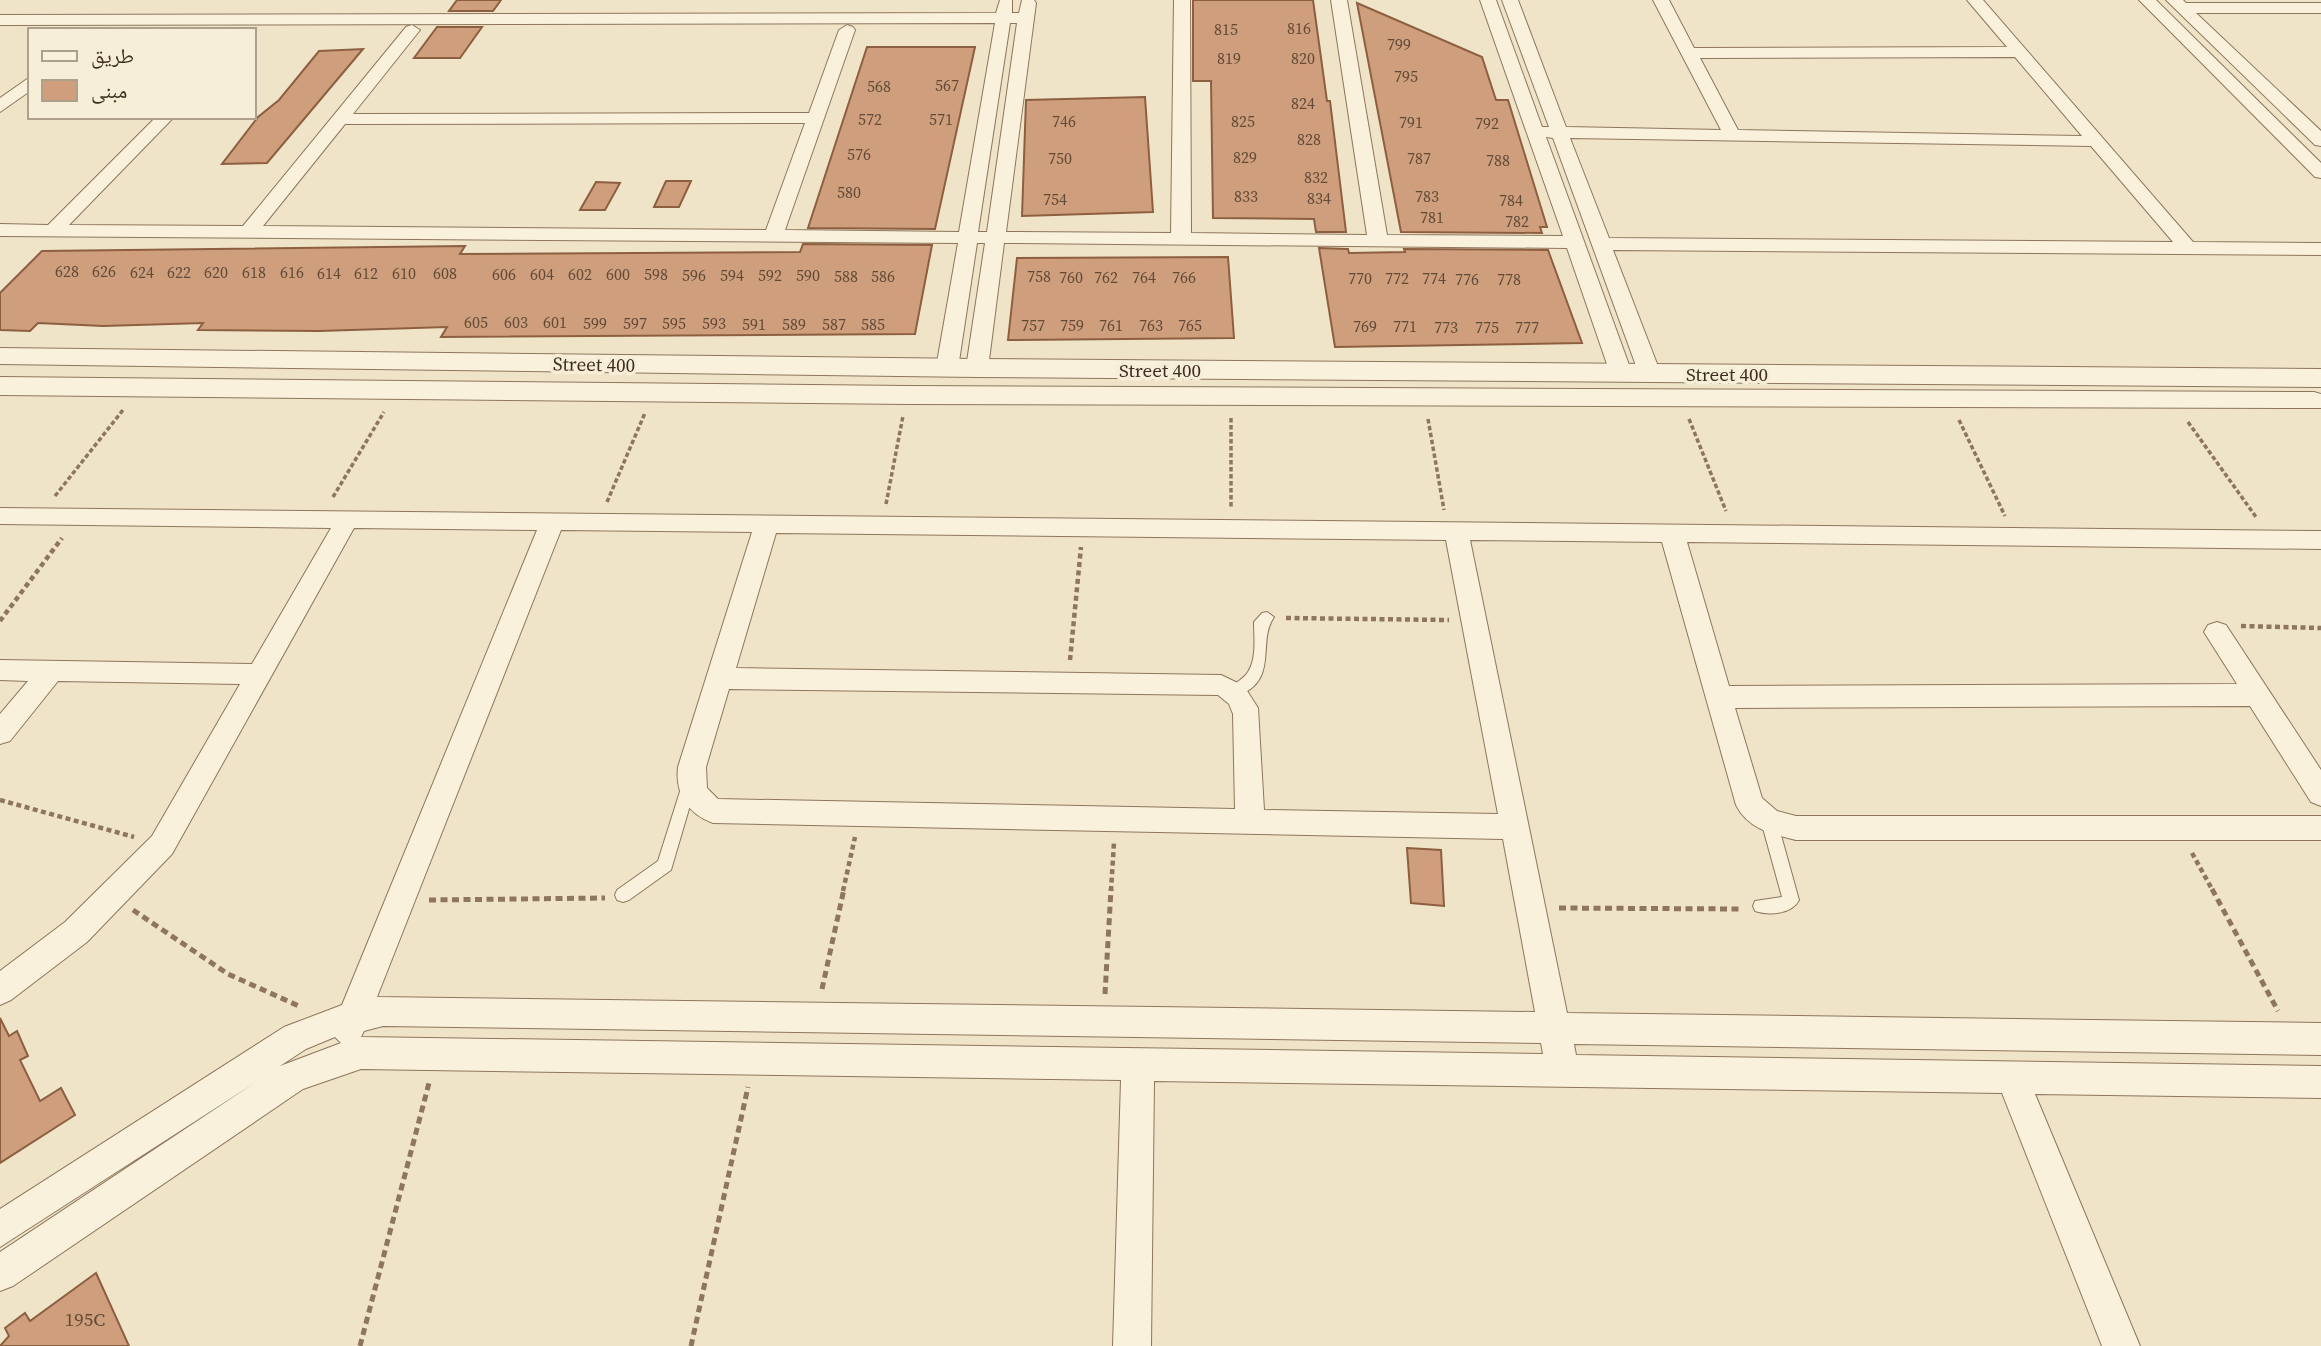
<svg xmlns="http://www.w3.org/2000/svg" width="2321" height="1346" font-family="'Source Serif 4','Noto Naskh Arabic',serif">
<rect width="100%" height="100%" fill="#f0e4c8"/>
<g fill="#cf9f7d" stroke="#8d5f41" stroke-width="2">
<path d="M 457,0 L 501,0 L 493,11 L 449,11 Z"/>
<path d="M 1193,0 L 1313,0 L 1327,101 L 1330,101 L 1346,232 L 1316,232 L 1314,219 L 1213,218 L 1211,81 L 1193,81 Z"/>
<path d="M 1357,3 L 1482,57 L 1496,100 L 1508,100 L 1547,227 L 1540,227 L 1542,233 L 1401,232 Z"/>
<path d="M 437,27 L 482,27 L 460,58 L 414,58 Z"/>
<path d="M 867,47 L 975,47 L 935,229 L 808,228 Z"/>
<path d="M 363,49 L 267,163 L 222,164 L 258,117 L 279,100 L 319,51 Z"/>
<path d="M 1145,97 L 1153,212 L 1022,216 L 1026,100 Z"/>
<path d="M 666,181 L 691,181 L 679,207 L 654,207 Z"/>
<path d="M 596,182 L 620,183 L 605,210 L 580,210 Z"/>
<path d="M 803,244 L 932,245 L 915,334 L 441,337 L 447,327 L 319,331 L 198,330 L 203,323 L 103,326 L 38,323 L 30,331 L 0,330 L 0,293 L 42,251 L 465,246 L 460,254 L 800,252 Z"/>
<path d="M 1319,248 L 1348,249 L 1349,253 L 1405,252 L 1404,249 L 1548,250 L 1582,343 L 1335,347 Z"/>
<path d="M 1228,257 L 1234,338 L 1008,340 L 1017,258 Z"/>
<path d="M 1407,848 L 1441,850 L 1444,906 L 1411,903 Z"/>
<path d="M 0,1018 L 9,1036 L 17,1031 L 28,1056 L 20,1060 L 40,1101 L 61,1088 L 75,1115 L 0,1163 Z"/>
<path d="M 96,1273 L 129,1346 L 0,1346 L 9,1336 L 5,1328 L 25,1313 L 30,1321 Z"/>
</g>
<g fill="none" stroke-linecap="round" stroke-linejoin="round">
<g stroke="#8d765c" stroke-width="2">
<g id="service">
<path d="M 1267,612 L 1274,617 C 1256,643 1281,681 1235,697 L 1230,695 L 1228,691 C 1233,683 1243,680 1248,672 C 1257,658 1254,637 1254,622 L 1262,613 Z"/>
<path d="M 689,779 L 694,781 L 696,785 L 671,870 L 629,900 L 623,902 L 617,900 L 615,895 L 617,890 L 658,861 L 682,785 L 684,781 Z"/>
<path d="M 1769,814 L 1774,816 L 1777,821 L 1799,900 C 1792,914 1769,916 1755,911 L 1753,906 L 1755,901 L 1782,897 L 1761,821 L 1764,816 Z"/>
</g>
</g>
<g stroke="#8d765c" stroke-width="2">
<g id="minor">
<path d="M 1000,0 L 1012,0 L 1012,13 L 1019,13 L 1022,0 L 1034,0 L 1036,3 L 1006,232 L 1171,233 L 1174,0 L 1190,0 L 1191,233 L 1367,235 L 1331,0 L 1347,0 L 1387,235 L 1563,236 L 1480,0 L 1496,0 L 1542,127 L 1549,127 L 1502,0 L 1518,0 L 1566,127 L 1721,130 L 1653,0 L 1669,0 L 1694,48 L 2007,47 L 1967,0 L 1983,0 L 2193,242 L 2321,243 L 2321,255 L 1613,250 L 1661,374 L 1650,381 L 1639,374 L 1553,138 L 1546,137 L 1632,373 L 1629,378 L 1613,378 L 1610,373 L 1567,248 L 1004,243 L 988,368 L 977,375 L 966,368 L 985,243 L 977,243 L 958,368 L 947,375 L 936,368 L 958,243 L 0,236 L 0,224 L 48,225 L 156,117 L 174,117 L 69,225 L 243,226 L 406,27 L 412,25 L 420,30 L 353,114 L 809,113 L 839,30 L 847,25 L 853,27 L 855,30 L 785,230 L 959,232 L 995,23 L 0,25 L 0,15 L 996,13 ZM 1010,23 L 1017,23 L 987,232 L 978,232 ZM 2015,57 L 2082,136 L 1738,130 L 1700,58 ZM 805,123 L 766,230 L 263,226 L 345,124 ZM 1570,138 L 2091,146 L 2173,242 L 1609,238 Z"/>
<path d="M 2139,0 L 2156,0 L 2321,163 L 2321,178 L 2315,177 Z"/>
<path d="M 2166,0 L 2183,0 L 2186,3 L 2321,3 L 2321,13 L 2196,13 L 2321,131 L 2321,146 L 2315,145 Z"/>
<path d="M 30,77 L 30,91 L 0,112 L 0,98 Z"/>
<path d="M 0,508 L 2321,531 L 2321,549 L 1687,542 L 1729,686 L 2237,684 L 2204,632 L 2208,625 L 2217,622 L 2226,625 L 2321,770 L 2321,806 L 2311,802 L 2250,706 L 1735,708 L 1762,798 L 1777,811 L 1796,816 L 2321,816 L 2321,840 L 1796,840 C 1772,834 1748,829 1736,805 L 1662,542 L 1470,540 L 1567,1013 L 2321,1023 L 2321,1055 L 1574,1044 L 1576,1055 L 2321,1066 L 2321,1098 L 2035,1094 L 2140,1346 L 2102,1346 L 2002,1093 L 1154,1081 L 1151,1346 L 1113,1346 L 1121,1080 L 361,1069 L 303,1089 L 13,1286 L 0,1291 L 0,1252 L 259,1080 L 0,1247 L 0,1209 L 284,1027 L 342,1005 L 537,530 L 354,528 L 172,854 L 87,942 L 11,1000 L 0,1005 L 0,971 L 65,922 L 152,836 L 240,684 L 58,681 L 10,741 L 0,744 L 0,714 L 28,681 L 0,680 L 0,660 L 252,664 L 331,528 L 0,524 ZM 561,530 L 752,532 L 678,767 C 675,794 688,814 713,823 L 1503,839 L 1535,1012 L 377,997 ZM 776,533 L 1446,540 L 1498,814 L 1264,810 L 1258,708 L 1244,686 L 1221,675 L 736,668 ZM 729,689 L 1218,695 L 1229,704 L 1233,714 L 1235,809 L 718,799 L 707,788 L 706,767 ZM 383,1026 L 1541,1043 L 1543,1054 L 361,1037 L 364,1031 ZM 335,1037 L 341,1043 L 280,1066 L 306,1049 Z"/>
</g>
</g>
<g stroke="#8d765c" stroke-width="2">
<g id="tertiary">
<path d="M 0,348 L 977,359 L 2321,369 L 2321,387 L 977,377 L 0,364 Z"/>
<path d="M 0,377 L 908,386 L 2314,392 L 2321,394 L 2321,408 L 908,404 L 0,395 Z"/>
</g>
</g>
<g stroke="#8d765c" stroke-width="3.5" stroke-dasharray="4.5 2.5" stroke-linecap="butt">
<path d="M 1231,418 L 1231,507"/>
<path d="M 1428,419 L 1444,510"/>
<path d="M 1689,419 L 1726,511"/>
<path d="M 1959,420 L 2005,516"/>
<path d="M 2188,422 L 2256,517"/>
<path d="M 55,496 L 123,410"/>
<path d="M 333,497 L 384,412"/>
<path d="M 607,502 L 645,413"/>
<path d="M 886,504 L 903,416"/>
</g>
<g stroke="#8d765c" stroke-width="4.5" stroke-dasharray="5 3.5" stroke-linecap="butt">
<path d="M 1286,618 L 1449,620"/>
<path d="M 0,621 L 62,538"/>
<path d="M 2241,626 L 2321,628"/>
<path d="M 1070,660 L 1081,547"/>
<path d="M 0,800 L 134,837"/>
<path d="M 2192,853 L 2213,891"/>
<path d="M 843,891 L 855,837"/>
<path d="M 1111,891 L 1114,842"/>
</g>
<g stroke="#8d765c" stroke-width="5" stroke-dasharray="7 4.5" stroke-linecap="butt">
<path d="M 2212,889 L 2278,1011"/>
<path d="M 429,900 L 605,898"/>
<path d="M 1559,908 L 1739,909"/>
<path d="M 133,910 L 228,974 L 301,1007"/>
<path d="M 822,989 L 844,889"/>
<path d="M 1105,994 L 1111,889"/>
<path d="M 360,1346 L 429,1083"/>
<path d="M 691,1346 L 748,1087"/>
</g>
<use href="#service" fill="#faf1dc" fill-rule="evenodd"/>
<use href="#minor" fill="#faf1dc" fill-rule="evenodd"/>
<use href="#tertiary" fill="#faf1dc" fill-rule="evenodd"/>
</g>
<g text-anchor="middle" stroke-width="7" stroke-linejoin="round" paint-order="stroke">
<g font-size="16" fill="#624a37">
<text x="1299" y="34">816</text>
<text x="1226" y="35">815</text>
<text x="1399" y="50">799</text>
<text x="1229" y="64">819</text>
<text x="1303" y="64">820</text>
<text x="1406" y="82">795</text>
<text x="947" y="91">567</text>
<text x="879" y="92">568</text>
<text x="1303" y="109">824</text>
<text x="870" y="125">572</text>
<text x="941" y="125">571</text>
<text x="1064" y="127">746</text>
<text x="1243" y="127">825</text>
<text x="1411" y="128">791</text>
<text x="1487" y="129">792</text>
<text x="1309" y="145">828</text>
<text x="859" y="160">576</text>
<text x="1245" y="163">829</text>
<text x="1060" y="164">750</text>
<text x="1419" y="164">787</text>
<text x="1498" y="166">788</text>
<text x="1316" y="183">832</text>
<text x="849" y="198">580</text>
<text x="1246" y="202">833</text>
<text x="1427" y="202">783</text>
<text x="1319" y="204">834</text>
<text x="1055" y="205">754</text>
<text x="1511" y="206">784</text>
<text x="1432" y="223">781</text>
<text x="1517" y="227">782</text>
<text x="67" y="277">628</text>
<text x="104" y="277">626</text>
<text x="142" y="278">624</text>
<text x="179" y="278">622</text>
<text x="216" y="278">620</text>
<text x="254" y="278">618</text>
<text x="292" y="278">616</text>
<text x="329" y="279">614</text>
<text x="366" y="279">612</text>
<text x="404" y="279">610</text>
<text x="445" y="279">608</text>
<text x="504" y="280">606</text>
<text x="542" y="280">604</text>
<text x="580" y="280">602</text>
<text x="618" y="280">600</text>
<text x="656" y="280">598</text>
<text x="694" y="281">596</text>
<text x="732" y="281">594</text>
<text x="770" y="281">592</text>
<text x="808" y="281">590</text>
<text x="846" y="282">588</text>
<text x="883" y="282">586</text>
<text x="1039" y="282">758</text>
<text x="1071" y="283">760</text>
<text x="1106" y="283">762</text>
<text x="1144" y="283">764</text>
<text x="1184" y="283">766</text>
<text x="1360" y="284">770</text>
<text x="1397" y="284">772</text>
<text x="1434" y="284">774</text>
<text x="1467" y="285">776</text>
<text x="1509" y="285">778</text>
<text x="476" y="328">605</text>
<text x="516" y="328">603</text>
<text x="555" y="328">601</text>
<text x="595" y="329">599</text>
<text x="635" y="329">597</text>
<text x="674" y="329">595</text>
<text x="714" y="329">593</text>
<text x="754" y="330">591</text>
<text x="794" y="330">589</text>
<text x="834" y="330">587</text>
<text x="873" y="330">585</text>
<text x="1033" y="331">757</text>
<text x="1072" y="331">759</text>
<text x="1111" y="331">761</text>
<text x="1151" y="331">763</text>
<text x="1190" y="331">765</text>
<text x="1365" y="332">769</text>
<text x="1405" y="332">771</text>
<text x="1446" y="333">773</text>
<text x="1487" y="333">775</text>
<text x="1527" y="333">777</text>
</g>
<g font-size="19" fill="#3d2e20" stroke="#f7eed8">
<text transform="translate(594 364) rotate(1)" y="7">Street 400</text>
<text x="1160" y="377">Street 400</text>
<text x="1727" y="381">Street 400</text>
</g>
<g font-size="19" fill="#624a37">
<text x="85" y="1326">195C</text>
</g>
</g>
<rect x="28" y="28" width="228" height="91" fill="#f7eed8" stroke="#ada18e" stroke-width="2"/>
<rect x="42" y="51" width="35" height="10" fill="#faf1dc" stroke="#ada18e" stroke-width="2"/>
<text x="91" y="63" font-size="21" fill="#3d2e20">طريق</text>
<rect x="42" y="80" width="35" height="21" fill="#cf9f7d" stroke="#ada18e" stroke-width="2"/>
<text x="91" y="98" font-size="21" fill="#3d2e20">مبنى</text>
</svg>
